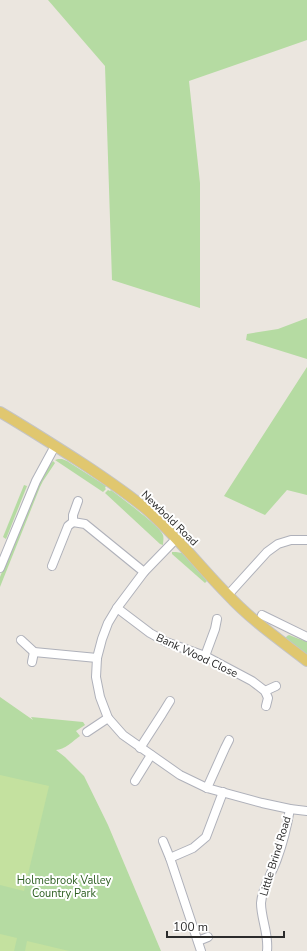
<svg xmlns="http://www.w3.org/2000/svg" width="307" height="951" font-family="'Nunito Sans',sans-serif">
<rect width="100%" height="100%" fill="#ebe6df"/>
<g fill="#b5dba2">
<path d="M 48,0 L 307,0 L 307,40 L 189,81 L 200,183 L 200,308 L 112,280 L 105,66 Z"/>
<path d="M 307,318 L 307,359 L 246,340 L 247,334 L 278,329 Z"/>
<path d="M 307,367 L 307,495 L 287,490 L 265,515 L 224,496 Z"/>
<path d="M 58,459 L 62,459 L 67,461 L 106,486 L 105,488 L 106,489 L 103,492 L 55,460 Z"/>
<path d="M 53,461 L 55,463 L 43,481 L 40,487 L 0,587 L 0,577 L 35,490 L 46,470 Z"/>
<path d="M 24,485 L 27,486 L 6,539 L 3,537 Z"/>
<path d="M 108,490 L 110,491 L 111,490 C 120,497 160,526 163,535 C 164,538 163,542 163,545 L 160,544 L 105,493 Z"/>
<path d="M 172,552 L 176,552 L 182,553 L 207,581 L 205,583 L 172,554 Z"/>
<path d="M 289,635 L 307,642 L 307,656 L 285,639 L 287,636 Z"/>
<path d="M 0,697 L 33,720 L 31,717 L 83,722 L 85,725 L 76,731 L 80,736 C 73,741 64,750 56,750 L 65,757 L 84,776 L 108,825 L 161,951 L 0,951 Z"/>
</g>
<g fill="#c4e19f">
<path d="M 0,775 L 49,786 L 24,891 L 0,885 Z"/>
<path d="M 0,934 L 17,938 L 14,951 L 0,951 Z"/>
<path d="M 27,941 L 69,951 L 25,951 Z"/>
</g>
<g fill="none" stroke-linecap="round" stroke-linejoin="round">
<g stroke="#afb1ba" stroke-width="10">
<g id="minor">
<path d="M 73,522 L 85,524 L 144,572"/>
<path d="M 176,539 L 144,572 L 117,608 L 108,623 L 102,639 L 97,658 L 96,677 L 100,697 L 108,718 L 123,735 L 180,775 L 207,788 L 262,803 L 290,809 L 307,811"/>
<path d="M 52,566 L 68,526 L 73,522 L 73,515 L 78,501"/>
<path d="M 0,568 L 36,481 L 55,446"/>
<path d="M 228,595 L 267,552 L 278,544 L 291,540 L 307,540"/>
<path d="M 117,608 L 150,633 L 166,642 L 205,656 L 252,681 L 265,691 L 268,698 L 266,706"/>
<path d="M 262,615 L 307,637"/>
<path d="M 21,640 L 34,652 L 97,658"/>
<path d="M 205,656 L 215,629 L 217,619"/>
<path d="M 32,662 L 34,652"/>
<path d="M 265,691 L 276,686"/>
<path d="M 87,732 L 108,718"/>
<path d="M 140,748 L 162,714 L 170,701"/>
<path d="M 135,781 L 151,755"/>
<path d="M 207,788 L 225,748 L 229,740"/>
<path d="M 163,841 L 170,858 L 201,951"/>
<path d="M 170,858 L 193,848 L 206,837 L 223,792"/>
<path d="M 198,941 L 208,937"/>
<path d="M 267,951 C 269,934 261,919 261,903 C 262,888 272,873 277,859 C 283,843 287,826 290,809"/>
</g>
</g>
<g stroke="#c4c4c4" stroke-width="12">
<path id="major" d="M 0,412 C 29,429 57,447 85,465 C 106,479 127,493 146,509 C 176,535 200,567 228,595 C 251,620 280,640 307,661"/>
</g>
<use href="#minor" stroke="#fff" stroke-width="8"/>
<use href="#major" stroke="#e0c76f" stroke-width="10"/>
</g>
<g text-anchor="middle" stroke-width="4" stroke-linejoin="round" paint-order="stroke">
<g font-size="11" fill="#2b2b2b" stroke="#fff">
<text transform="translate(170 518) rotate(44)" y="4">Newbold Road</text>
<text transform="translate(197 655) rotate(25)" y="4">Bank Wood Close</text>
<text transform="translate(275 856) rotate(-73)" y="4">Little Brind Road</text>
</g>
<g font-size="11" fill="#2f6023" stroke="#fff">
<text x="64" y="884">Holmebrook Valley<tspan x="64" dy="13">Country Park</tspan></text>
</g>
</g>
<path d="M167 931v6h117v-6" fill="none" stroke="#2b2b2b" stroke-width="2"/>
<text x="173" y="931" font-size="12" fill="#2b2b2b" stroke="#ffffff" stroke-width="3" paint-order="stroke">100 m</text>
</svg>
